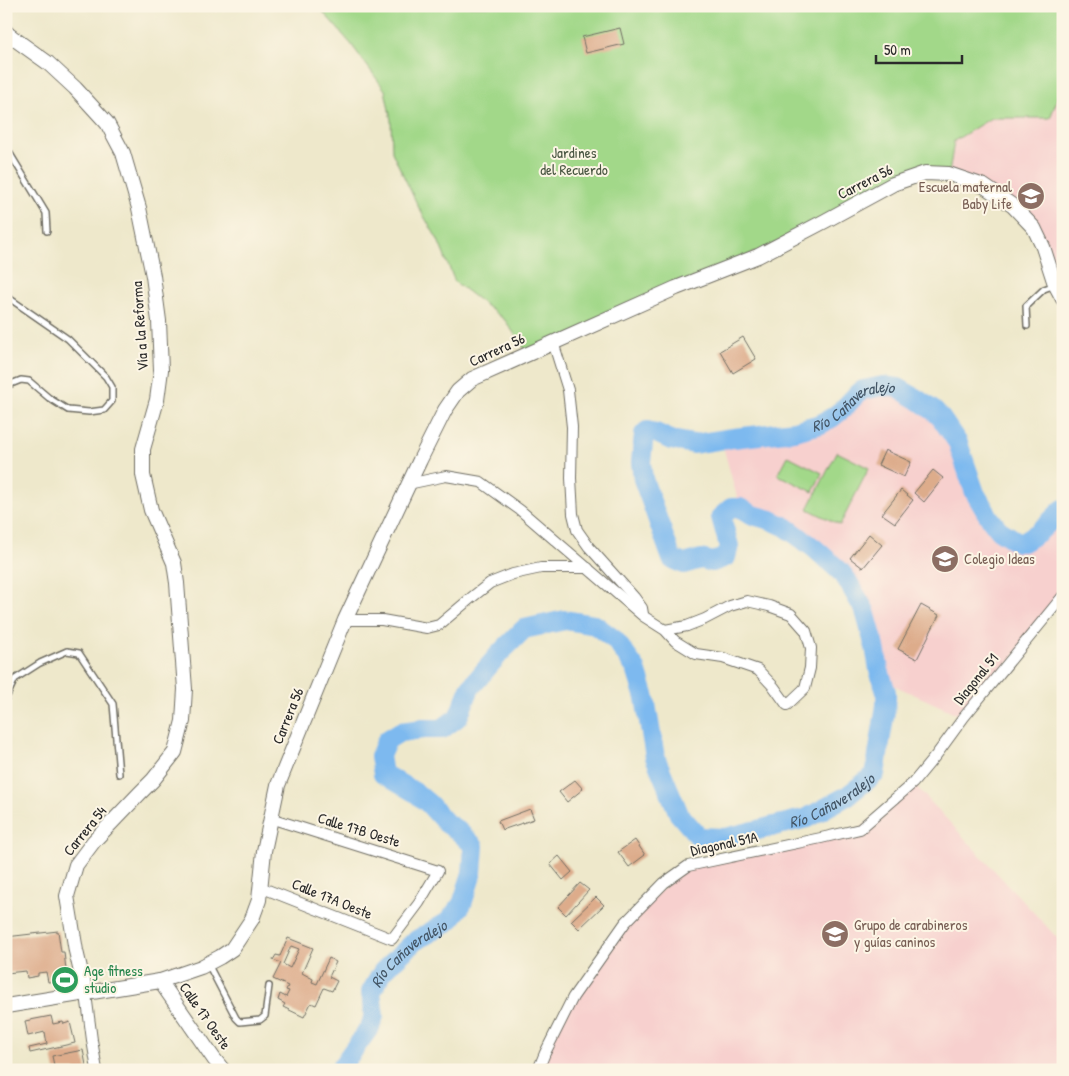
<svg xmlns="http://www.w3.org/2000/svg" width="1069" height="1076" font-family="'Patrick Hand',sans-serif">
<rect width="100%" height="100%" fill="#fcf5e5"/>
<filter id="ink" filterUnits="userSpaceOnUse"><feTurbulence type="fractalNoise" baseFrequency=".02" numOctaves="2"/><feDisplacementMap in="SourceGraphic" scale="10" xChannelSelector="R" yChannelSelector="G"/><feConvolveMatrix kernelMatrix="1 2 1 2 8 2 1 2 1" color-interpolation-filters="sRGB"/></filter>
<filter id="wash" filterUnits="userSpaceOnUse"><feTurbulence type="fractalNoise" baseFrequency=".0096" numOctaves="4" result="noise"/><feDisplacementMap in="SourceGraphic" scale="20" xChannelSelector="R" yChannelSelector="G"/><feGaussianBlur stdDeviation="1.12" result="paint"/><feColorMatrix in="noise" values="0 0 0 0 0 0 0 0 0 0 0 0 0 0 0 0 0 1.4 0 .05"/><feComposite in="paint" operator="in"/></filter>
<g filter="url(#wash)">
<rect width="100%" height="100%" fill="#eee8cb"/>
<g fill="#f7d0ce">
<path d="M 1063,84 L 1063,299 L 1043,247 L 1013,206 L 949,174 L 954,141 L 991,118 L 1050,118 Z"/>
<path d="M 883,386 L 898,388 L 917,399 L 934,411 L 941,418 L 958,443 L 975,493 L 989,517 L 999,530 L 1018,542 L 1023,542 L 1039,532 L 1063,509 L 1063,596 L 964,717 L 882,680 L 879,670 L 875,647 L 865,611 L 847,580 L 840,571 L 814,548 L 786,527 L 771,520 L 753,515 L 740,508 L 721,439 L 794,431 L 821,424 L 833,417 L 843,409 L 858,393 L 863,390 Z"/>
<path d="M 913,783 L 1063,944 L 1063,1070 L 538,1070 L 573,997 L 625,923 L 688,866 L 860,829 Z"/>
</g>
<g fill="#a2d889" stroke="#66825a">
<path d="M 318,6 L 1063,6 L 1063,84 L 1050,118 L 991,118 L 954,141 L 949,174 L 925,173 L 825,221 L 527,354 L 522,345 L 505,320 L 455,282 L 438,240 L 419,208 L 392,152 L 391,120 L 385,90 L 351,44 Z"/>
<path d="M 837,452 L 869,468 L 840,525 L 808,509 Z"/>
<path d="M 788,456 L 822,473 L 813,492 L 778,475 Z"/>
</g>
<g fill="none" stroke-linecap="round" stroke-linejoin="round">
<path stroke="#7db9ef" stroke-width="20" id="s1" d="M 339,1070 L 370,1027 L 374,1016 L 371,992 L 383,971 L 415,941 L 448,922 L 462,904 L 472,873 L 474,846 L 457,830 L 446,823 L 429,804 L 416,793 L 383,774 L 380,756 L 387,740 L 400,732 L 423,729 L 442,729 L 458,717 L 470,688 L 499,654 L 524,629 L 565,620 L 595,625 L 615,640 L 636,669 L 645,698 L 655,757 L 679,814 L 699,837 L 725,838 L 807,818 L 847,796 L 875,774 L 886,705 L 886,692 L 879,670 L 875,647 L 865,611 L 847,580 L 840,571 L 814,548 L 786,527 L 771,520 L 753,515 L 740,508 L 731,508 L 721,517 L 729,546 L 726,557 L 713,562 L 701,559 L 684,564 L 672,559 L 643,479 L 641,462 L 644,434 L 647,431 L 656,433 L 671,440 L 694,444 L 725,439 L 794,431 L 821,424 L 833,417 L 843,409 L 858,393 L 863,390 L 883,386 L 898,388 L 917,399 L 934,411 L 941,418 L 958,443 L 975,493 L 989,517 L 999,530 L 1018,542 L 1023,542 L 1039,532 L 1063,509"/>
</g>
<g id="blocks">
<g fill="#ddac8b" fill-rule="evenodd">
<path d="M 620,28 L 624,44 L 586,53 L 582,37 Z"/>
<path d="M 743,337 L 756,359 L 733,373 L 720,351 Z"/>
<path d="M 885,450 L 911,462 L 904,477 L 878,465 Z"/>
<path d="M 933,470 L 943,478 L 924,502 L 914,493 Z"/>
<path d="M 901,490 L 913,500 L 895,523 L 882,514 Z"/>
<path d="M 869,534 L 882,545 L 863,568 L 850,558 Z"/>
<path d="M 921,605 L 939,615 L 917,659 L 898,649 Z"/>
<path d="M 575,780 L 583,789 L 567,802 L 559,792 Z"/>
<path d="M 530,809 L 534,819 L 502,830 L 498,821 Z"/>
<path d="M 635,840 L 645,855 L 629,867 L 618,852 Z"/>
<path d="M 559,856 L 572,872 L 563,880 L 550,864 Z"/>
<path d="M 580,883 L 589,890 L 566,915 L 558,907 Z"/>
<path d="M 596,897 L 604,905 L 579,929 L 571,921 Z"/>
<path d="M 58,931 L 61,952 L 64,952 L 67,979 L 48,982 L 46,972 L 38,973 L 38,976 L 27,978 L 26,971 L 6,973 L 6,937 Z"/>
<path d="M 288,938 L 313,948 L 302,973 L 313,979 L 312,982 L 317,984 L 329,958 L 336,962 L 329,977 L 337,981 L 332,991 L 324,988 L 316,1005 L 311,1003 L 304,1017 L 283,1007 L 285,1004 L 278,1000 L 280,994 L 286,997 L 289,991 L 286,990 L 288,986 L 273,979 L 281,963 L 273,960 L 276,955 L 280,956 ZM 291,946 L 299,949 L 290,968 L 283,964 Z"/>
<path d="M 51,1016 L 53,1024 L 63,1022 L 64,1024 L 70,1022 L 75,1043 L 30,1053 L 29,1048 L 47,1044 L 45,1032 L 28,1036 L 25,1021 Z"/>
<path d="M 83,1050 L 87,1070 L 55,1070 L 52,1056 Z"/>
</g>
</g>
</g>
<g filter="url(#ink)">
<use href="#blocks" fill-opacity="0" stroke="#6f6d63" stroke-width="1"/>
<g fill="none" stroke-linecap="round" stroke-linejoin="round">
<g stroke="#6f6d63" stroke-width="8">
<g id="lane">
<path d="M 6,147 L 46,213 L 47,231"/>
<path d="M 6,296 L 68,339 L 106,377 L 112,387 L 112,401 L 104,410 L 89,412 L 68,410 L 49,398 L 29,381 L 21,380 L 6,386"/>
<path d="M 1027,326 L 1026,306 L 1044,289 L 1055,285"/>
<path d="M 6,698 L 15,679 L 40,663 L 67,651 L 79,653 L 113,704 L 119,774"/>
<path d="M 208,964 L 236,1018 L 240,1022 L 260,1020 L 265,1016 L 269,986"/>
</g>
</g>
<g stroke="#6f6d63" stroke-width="12">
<g id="street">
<path d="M 553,342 L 568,390 L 572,427 L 571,478 L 573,514 L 577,530 L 589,547 L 634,597 L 642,608 L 643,614"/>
<path d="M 408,484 L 446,476 L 481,482 L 520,510 L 643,616 L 665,630 L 675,641 L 696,654 L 723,658 L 758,670 L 774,687 L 787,705 L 805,688 L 810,668 L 811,648 L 806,631 L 791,614 L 769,606 L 747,601 L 730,606 L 705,619 L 687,626 L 665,630"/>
<path d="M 345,620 L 382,620 L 427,628 L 439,625 L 471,598 L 490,583 L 513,574 L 541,568 L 588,568"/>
<path d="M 260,887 L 392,939 L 419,903 L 438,871 L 270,818"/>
<path d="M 86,994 L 92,1040 L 97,1070"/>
<path d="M 538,1070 L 545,1053 L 573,997 L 625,923 L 664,883 L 688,866 L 821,838 L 860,829 L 913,783 L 937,754 L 964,717 L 1063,596"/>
</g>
</g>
<g stroke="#6f6d63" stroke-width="16">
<g id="secondary">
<path d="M 6,32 L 9,35 L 48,63 L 75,88 L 107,123 L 123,153 L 139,208 L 153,276 L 159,321 L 161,370 L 157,400 L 143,449 L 143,475 L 151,510 L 174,563 L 177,583 L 185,689 L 183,721 L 175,752 L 153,780 L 140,793 L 94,841 L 76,865 L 67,896 L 76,951 L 86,994"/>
<path d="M 160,981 L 214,1059 L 223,1070"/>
<path d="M 6,1006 L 160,981 L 201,967 L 220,957 L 232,949 L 252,919 L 259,900 L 264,851 L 278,785 L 345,620 L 420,460 L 445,410 L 458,391 L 472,379 L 676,288 L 758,256 L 825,221 L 893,184 L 925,173 L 949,174 L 984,186 L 1013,206 L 1034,228 L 1043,247 L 1055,284 L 1063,299"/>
</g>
</g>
<use href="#lane" stroke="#fff" stroke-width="5"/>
<use href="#street" stroke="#fff" stroke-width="10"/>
<use href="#secondary" stroke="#fff" stroke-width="14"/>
</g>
</g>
<defs>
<g id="school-disc" transform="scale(1.4375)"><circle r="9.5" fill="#8d6e63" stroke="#fcf5e5"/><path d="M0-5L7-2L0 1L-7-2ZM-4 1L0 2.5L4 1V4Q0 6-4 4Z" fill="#fff"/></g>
<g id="stadium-disc" transform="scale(1.4375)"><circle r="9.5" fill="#2e9e5b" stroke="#fcf5e5"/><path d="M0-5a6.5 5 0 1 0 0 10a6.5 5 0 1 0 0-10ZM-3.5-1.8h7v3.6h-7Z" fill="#fff"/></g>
</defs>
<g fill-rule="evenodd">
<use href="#school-disc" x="1031" y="196"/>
<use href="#school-disc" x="945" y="559"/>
<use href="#school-disc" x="835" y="934"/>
<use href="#stadium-disc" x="65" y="980"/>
</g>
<g text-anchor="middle" stroke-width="4" stroke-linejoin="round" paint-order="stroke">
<g font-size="15" fill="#495642" stroke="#fcf5e5">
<text x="574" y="158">Jardines<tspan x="574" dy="17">del Recuerdo</tspan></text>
</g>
<g font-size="15" fill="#2b2b2b" stroke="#fcf5e5">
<text transform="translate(865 182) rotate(-27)" y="5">Carrera 56</text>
<text transform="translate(140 326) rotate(-94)" y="5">Vía a la Reforma</text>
<text transform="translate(497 350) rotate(-25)" y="5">Carrera 56</text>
<text transform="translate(976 679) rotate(-51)" y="5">Diagonal 51</text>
<text transform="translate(288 716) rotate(-68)" y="5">Carrera 56</text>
<text transform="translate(359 830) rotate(17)" y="5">Calle 17B Oeste</text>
<text transform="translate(85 831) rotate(-51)" y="5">Carrera 54</text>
<text transform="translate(724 844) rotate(-12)" y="5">Diagonal 51A</text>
<text transform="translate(332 899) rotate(22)" y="5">Calle 17A Oeste</text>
<text transform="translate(205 1016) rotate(55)" y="5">Calle 17 Oeste</text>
</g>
<g font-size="15" fill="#785e54" stroke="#fcf5e5" text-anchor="start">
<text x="1012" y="192" text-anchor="end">Escuela maternal<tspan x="1012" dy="17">Baby Life</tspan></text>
<text x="964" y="564">Colegio Ideas</text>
<text x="854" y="930">Grupo de carabineros<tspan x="854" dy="17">y guías caninos</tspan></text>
</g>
<g font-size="15" fill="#27864d" stroke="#fcf5e5" text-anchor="start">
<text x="84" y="976">Age fitness<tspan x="84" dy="17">studio</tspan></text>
</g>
<g font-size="16" font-style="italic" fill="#445666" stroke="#fcf5e5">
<text dy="6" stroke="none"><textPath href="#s1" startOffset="1932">Río Cañaveralejo</textPath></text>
<text dy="6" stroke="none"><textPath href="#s1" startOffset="1075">Río Cañaveralejo</textPath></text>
<text dy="6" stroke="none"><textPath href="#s1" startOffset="144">Río Cañaveralejo</textPath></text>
</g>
</g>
<rect width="1069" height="1076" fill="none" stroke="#fcf5e5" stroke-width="25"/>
<path d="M876 55v8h86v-8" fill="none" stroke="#2b2b2b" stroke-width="2.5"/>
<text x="884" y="55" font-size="15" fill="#2b2b2b" stroke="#fcf5e5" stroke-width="4" paint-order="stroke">50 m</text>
</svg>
